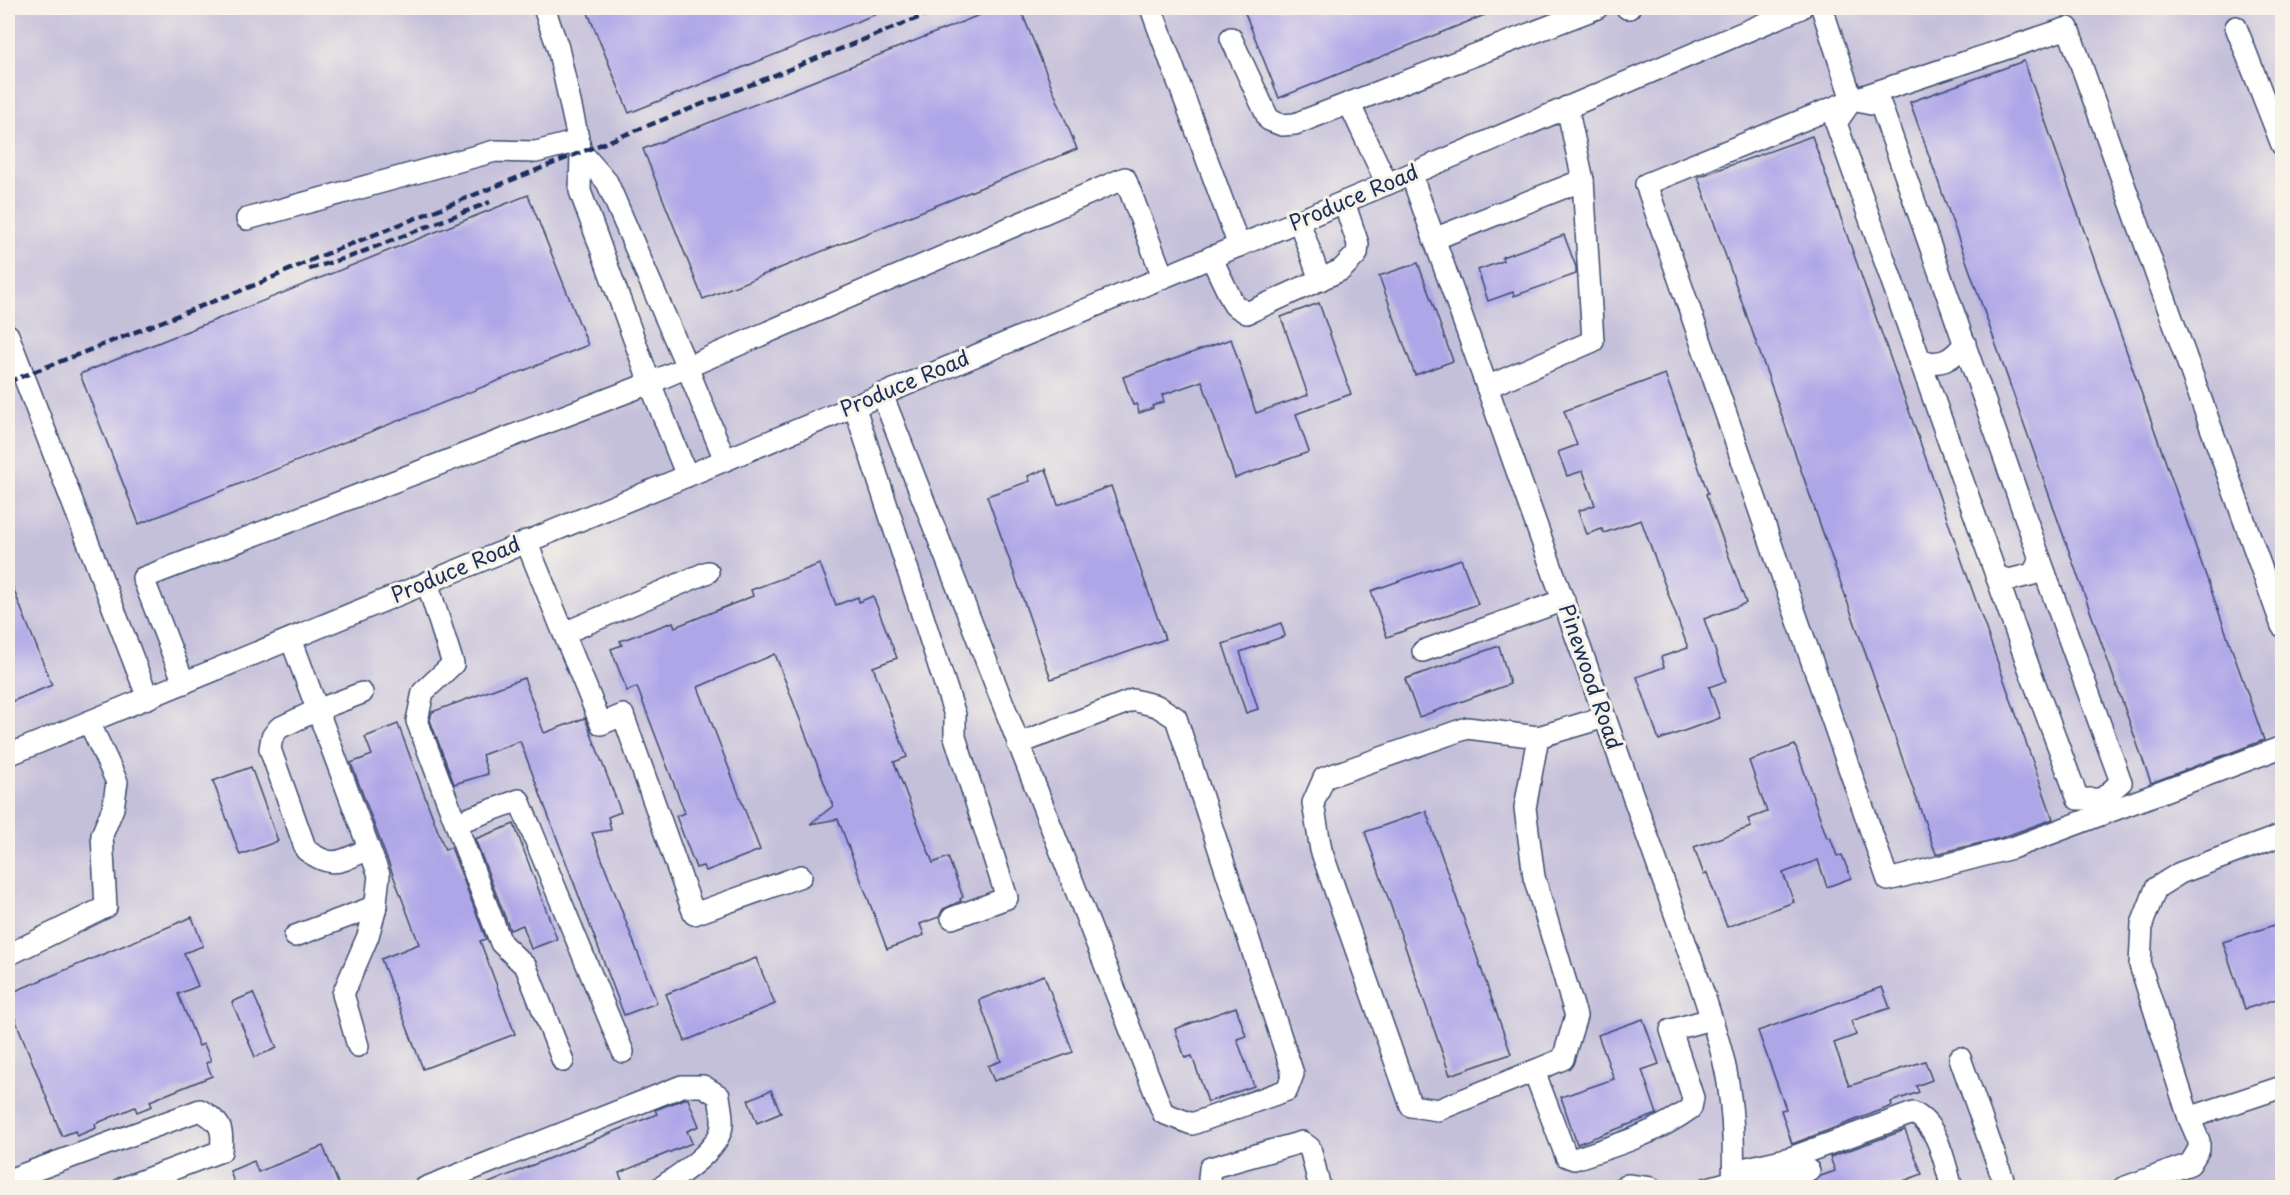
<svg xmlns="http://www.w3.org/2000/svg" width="2290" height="1195" font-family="'Playpen Sans',sans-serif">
<rect width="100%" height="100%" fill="#f7f3e8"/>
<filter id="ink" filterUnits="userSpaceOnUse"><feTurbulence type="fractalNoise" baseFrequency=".0167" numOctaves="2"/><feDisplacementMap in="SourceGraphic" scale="12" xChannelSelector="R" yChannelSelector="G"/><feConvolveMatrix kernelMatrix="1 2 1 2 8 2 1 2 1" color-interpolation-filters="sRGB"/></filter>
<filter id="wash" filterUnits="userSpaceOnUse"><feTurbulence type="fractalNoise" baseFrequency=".008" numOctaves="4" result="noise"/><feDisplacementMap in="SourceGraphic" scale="24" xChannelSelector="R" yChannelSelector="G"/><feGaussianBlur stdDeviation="1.35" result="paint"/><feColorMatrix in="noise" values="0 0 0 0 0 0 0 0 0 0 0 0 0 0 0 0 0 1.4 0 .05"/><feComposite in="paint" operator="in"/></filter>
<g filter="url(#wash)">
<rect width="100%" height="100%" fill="#f2e7d0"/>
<rect fill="#c5c0da" x="8" y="8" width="2274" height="1179"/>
<g id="blocks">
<g fill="#afa6e8">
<path d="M 586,8 L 891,8 L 629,113 Z"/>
<path d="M 997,8 L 1020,8 L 1077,149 L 703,299 L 643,149 Z"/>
<path d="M 1243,8 L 1502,8 L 1279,98 Z"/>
<path d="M 2024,61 L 2264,740 L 2151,783 L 1910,102 Z"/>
<path d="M 1812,136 L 2053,819 L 2001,838 L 1936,854 L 1698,177 Z"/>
<path d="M 528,195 L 588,345 L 139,524 L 80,374 Z"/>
<path d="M 1564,235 L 1576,267 L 1576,274 L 1514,296 L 1513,292 L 1488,301 L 1478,270 L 1503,261 L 1502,257 Z"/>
<path d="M 1418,263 L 1453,361 L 1415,375 L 1379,276 Z"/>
<path d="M 1319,303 L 1351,394 L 1296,414 L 1309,452 L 1235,478 L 1202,381 L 1162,395 L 1164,402 L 1152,406 L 1153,408 L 1139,413 L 1137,404 L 1133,405 L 1123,377 L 1231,339 L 1256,413 L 1308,395 L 1281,317 Z"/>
<path d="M 1665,374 L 1708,493 L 1706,494 L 1746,603 L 1704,619 L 1726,681 L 1709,687 L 1720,718 L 1659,740 L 1637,677 L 1664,667 L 1661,657 L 1688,648 L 1641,520 L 1604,533 L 1602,529 L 1587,534 L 1578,511 L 1595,505 L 1583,471 L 1567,476 L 1558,452 L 1577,445 L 1564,411 Z"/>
<path d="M 1046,469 L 1058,505 L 1111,486 L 1165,639 L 1051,679 L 987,496 L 1030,481 L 1028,476 Z"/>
<path d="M 1461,559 L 1478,604 L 1387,637 L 1371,591 Z"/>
<path d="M 820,564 L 836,605 L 858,597 L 859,602 L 873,596 L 897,658 L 873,667 L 907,757 L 894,762 L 933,863 L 948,857 L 963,897 L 960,899 L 961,901 L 943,909 L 939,917 L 920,924 L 924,935 L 887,949 L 838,819 L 810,824 L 833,806 L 775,654 L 698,687 L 760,850 L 706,871 L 703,866 L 696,868 L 676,816 L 685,813 L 637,687 L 627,691 L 611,649 L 622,645 L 620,641 L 673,622 L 675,627 L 753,596 L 751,590 Z"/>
<path d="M 8,576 L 52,685 L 13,701 L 12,700 L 8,701 Z"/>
<path d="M 1281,623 L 1285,636 L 1240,652 L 1258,709 L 1246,713 L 1223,644 Z"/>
<path d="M 1499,646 L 1510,684 L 1419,717 L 1405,679 Z"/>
<path d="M 524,678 L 544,733 L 585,718 L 621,812 L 608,817 L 611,830 L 592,833 L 657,1003 L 624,1015 L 520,741 L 482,755 L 488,774 L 454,784 L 430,720 L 432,712 Z"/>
<path d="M 398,724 L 445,850 L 451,847 L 486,939 L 480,941 L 515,1034 L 423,1069 L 381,959 L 419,944 L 351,763 L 372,755 L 365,737 Z"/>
<path d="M 1795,745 L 1827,838 L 1830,837 L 1837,856 L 1842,855 L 1851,878 L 1827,887 L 1818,860 L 1783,873 L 1794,902 L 1727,927 L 1707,873 L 1704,875 L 1694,847 L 1751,827 L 1748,819 L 1767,812 L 1749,761 Z"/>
<path d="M 251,767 L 278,841 L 240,855 L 213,781 Z"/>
<path d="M 1426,811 L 1511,1054 L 1450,1075 L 1365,832 Z"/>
<path d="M 514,824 L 557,939 L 531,949 L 523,925 L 510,930 L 475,839 Z"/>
<path d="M 192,917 L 203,946 L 184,953 L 198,986 L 178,994 L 199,1046 L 204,1044 L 211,1061 L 206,1063 L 212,1076 L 150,1101 L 152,1106 L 137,1112 L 135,1107 L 95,1124 L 96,1128 L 77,1136 L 75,1131 L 62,1136 L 8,1001 L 8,994 Z"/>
<path d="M 2283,922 L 2283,997 L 2245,1009 L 2223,942 Z"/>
<path d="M 756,958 L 775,1004 L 685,1041 L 666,994 Z"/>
<path d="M 1044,975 L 1073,1052 L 994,1081 L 988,1066 L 1001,1061 L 979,1000 Z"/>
<path d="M 1882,987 L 1890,1008 L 1851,1021 L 1856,1035 L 1834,1043 L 1849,1086 L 1925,1061 L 1932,1080 L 1916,1086 L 1919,1092 L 1891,1102 L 1892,1106 L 1792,1144 L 1781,1110 L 1786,1109 L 1758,1031 Z"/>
<path d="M 253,993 L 277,1048 L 255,1057 L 232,1002 Z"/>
<path d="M 1236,1007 L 1246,1036 L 1237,1039 L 1254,1086 L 1208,1102 L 1192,1056 L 1185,1058 L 1175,1029 Z"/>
<path d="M 1643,1019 L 1659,1064 L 1642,1070 L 1657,1114 L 1577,1144 L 1561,1097 L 1614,1079 L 1598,1035 Z"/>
<path d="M 771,1090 L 781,1113 L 757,1123 L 748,1100 Z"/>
<path d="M 684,1099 L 688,1099 L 699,1126 L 687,1131 L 692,1143 L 619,1173 L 625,1188 L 477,1188 L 657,1114 L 655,1110 Z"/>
<path d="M 1905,1130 L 1922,1174 L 1885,1188 L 1797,1188 L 1813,1183 L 1821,1176 L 1835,1171 L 1830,1157 Z"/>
<path d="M 323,1146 L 340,1188 L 236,1188 L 230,1171 L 254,1161 L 258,1172 Z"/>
</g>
</g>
</g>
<g filter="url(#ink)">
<use href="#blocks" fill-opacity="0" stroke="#3b4b6f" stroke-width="1.5"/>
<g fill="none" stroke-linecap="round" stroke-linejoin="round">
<g stroke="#3b4b6f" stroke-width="24">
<g id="minor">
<path d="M 544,8 L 558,48 L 581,152 L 580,191 L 650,383 L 687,476"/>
<path d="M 1151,8 L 1239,246"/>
<path d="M 1627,8 L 1629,8"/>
<path d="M 1822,8 L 1852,100 L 1646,184 L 1888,880 L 2012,848 L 2282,747"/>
<path d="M 2236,27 L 2282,145"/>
<path d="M 1231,38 L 1269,120 L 1282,125 L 1295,124 L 1597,8"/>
<path d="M 1852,100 L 1881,106 L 2040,559 L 2121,782 L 2102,799 L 2078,799 L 2030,671 L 1836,123 L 1852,100 L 2068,28 L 2282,626"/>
<path d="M 1349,103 L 1387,184"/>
<path d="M 581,152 L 607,182 L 687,367 L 725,460"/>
<path d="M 1411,174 L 1703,992 C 1713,1024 1725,1057 1729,1090 C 1734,1122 1734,1155 1733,1188"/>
<path d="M 247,219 L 495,151 L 536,152 L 578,141"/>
<path d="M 1299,221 L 1320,280"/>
<path d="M 1434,239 L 1583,180 L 1567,107"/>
<path d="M 1211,257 L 1234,305 L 1247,313 L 1341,270 L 1357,254 L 1358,244 L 1344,202"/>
<path d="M 8,335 L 148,698"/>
<path d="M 1920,360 C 1941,367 1953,359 1965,343"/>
<path d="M 1487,387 L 1593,341 L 1583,180"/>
<path d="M 882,394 L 1163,1113 L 1192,1124 L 1287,1090 L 1293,1074 L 1176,718 L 1157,706 L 1133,700 L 1018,744"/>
<path d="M 854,405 L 955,715 L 955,737 L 1007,898 L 952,918"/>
<path d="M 526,541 L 601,724 L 623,715 L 694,914 L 801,876"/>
<path d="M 1996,576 L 2009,580 L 2033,574 L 2040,559"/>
<path d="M 427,582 L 453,664 L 423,692 L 417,721 L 501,943 L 526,967 L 563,1061"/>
<path d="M 564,633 L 708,572"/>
<path d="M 291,639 L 379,875 L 375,911 L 368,936 L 343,994 L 358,1046"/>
<path d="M 1423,651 L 1564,600"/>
<path d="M 184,683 L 143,578 L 650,383 L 1125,178 L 1163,277"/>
<path d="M 362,693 L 317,710 L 279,728 L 272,737 L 270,749 L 306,850 C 334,870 340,861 369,849"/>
<path d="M 1538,737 L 1525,808 L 1534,877 L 1576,1016 L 1563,1059 L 1438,1110 L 1411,1106 L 1321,850 L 1313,803 L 1324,778 L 1467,728 L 1538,737 L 1605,717"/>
<path d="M 8,755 L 687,476 L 1411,174 L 1801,8"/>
<path d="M 456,823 L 519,800 L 623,1052"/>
<path d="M 2282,835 L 2180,873 L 2156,888 L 2142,924 L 2140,965 L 2189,1118 L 2282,1087"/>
<path d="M 295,936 L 376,906"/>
<path d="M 8,955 L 106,907 L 102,835 L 113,808 L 117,782 L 89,722"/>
<path d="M 1960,1058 L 2006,1188"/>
<path d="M 1534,1071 L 1566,1156 L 1574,1159 C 1615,1146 1657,1133 1691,1108 L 1693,1098 L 1671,1030 L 1711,1019"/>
<path d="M 1734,1171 L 1790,1158 L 1913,1113 C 1939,1125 1944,1162 1952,1188"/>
<path d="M 8,1180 L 200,1110 C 220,1122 224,1127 221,1151 L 123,1188"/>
<path d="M 425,1188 L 682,1086 L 703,1086 L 719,1096 C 720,1105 723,1116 722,1125 C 720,1150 679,1175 660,1188"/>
<path d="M 1212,1188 L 1209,1179 L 1210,1168 L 1302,1142 L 1310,1148 L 1320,1188"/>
<path d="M 1622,1188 L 1628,1185 L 1651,1188"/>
<path d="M 1708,1188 L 1733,1181 L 1762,1184 L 1809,1171"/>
<path d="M 2123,1188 L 2190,1164 L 2199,1149 L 2199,1141 L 2189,1118"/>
</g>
</g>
<use href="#minor" stroke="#fff" stroke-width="21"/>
<g stroke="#1b2f5e" stroke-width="4.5" stroke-dasharray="9 4.5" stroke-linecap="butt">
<path d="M 309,269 L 352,256 L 490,202"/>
<path d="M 8,382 L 260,283 L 316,258 L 943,8"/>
</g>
</g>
</g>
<g text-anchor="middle" stroke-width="6" stroke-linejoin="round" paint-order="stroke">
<g font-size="21" fill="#1b2f5e" stroke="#f7f3e8">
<text transform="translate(1354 198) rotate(-23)" y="7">Produce Road</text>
<text transform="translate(905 384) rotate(-23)" y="7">Produce Road</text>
<text transform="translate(456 570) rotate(-23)" y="7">Produce Road</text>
<text transform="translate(1590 677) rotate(71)" y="7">Pinewood Road</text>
</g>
</g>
<rect width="2290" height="1195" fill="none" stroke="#f7f3e8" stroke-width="30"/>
</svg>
